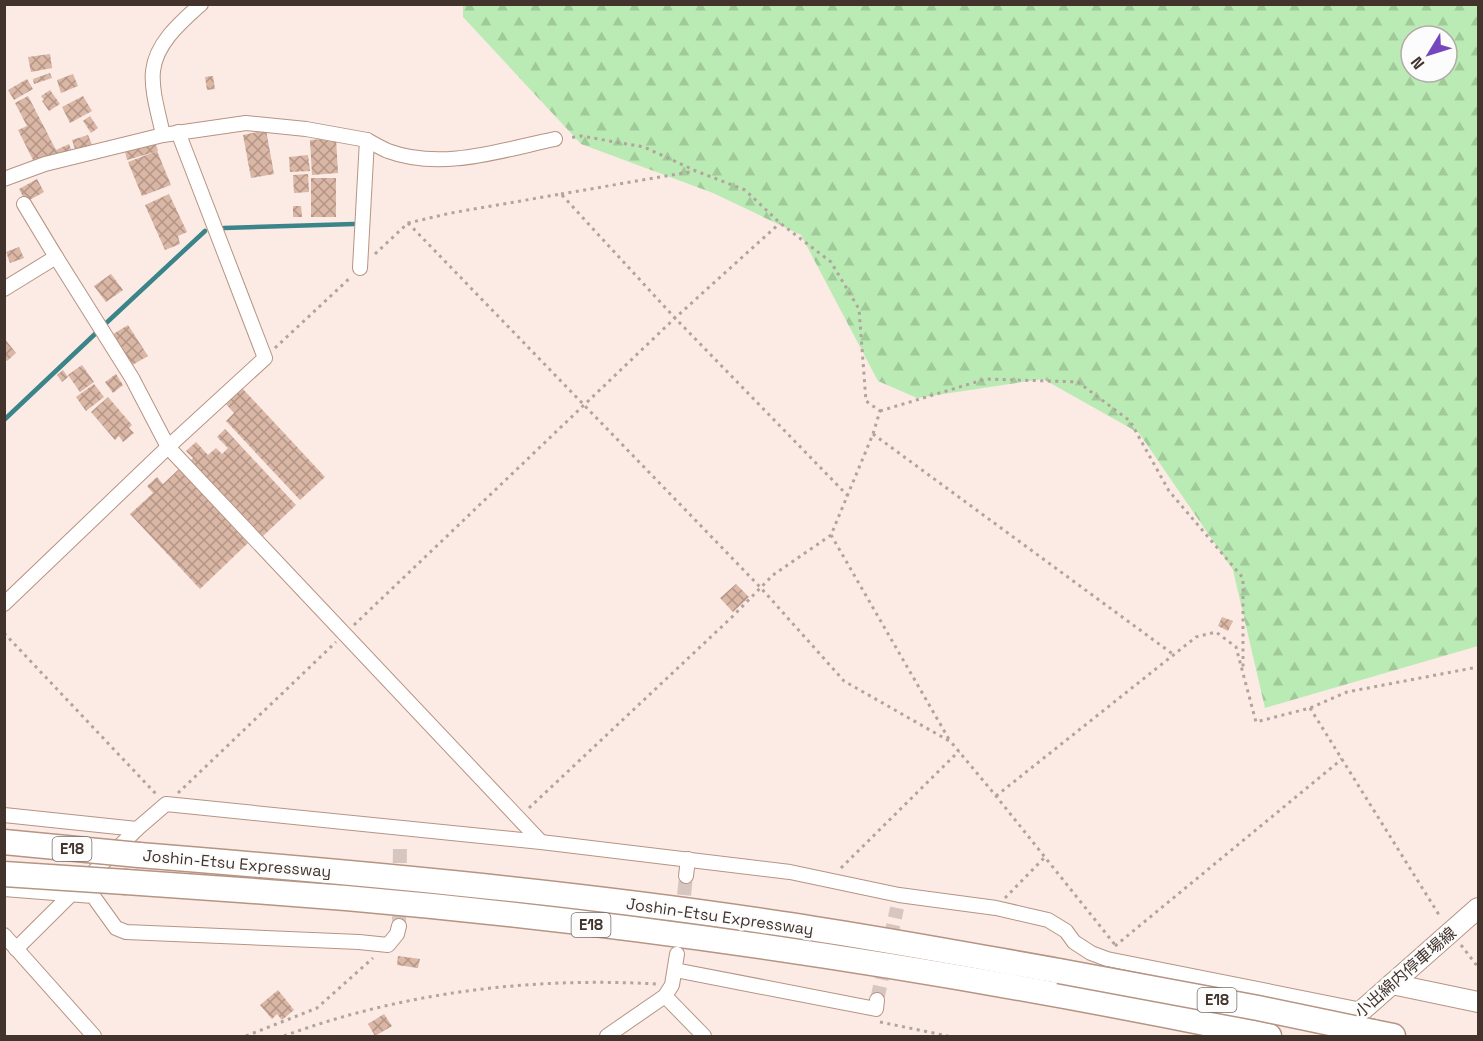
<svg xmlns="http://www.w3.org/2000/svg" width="1483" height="1041" font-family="'Space Grotesk','Noto Sans JP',sans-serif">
<defs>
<pattern id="forest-firs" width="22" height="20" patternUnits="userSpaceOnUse" patternTransform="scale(1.5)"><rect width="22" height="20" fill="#baebb4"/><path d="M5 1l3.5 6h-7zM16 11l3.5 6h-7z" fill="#a1ca9b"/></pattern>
<pattern id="building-cross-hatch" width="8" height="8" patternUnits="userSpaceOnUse" patternTransform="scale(1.5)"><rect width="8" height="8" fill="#dab6a5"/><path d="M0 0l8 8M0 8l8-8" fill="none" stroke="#b29587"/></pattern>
</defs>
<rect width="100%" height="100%" fill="#fbebe4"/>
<path fill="url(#forest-firs)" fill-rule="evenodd" d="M 463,5 L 1478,5 L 1478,646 L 1265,708 L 1233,570 L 1139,433 L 1043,379 L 917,398 L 878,381 L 801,235 L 713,193 L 581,144 L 463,17 ZM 1411,36 L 1447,36 L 1447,72 L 1411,72 Z"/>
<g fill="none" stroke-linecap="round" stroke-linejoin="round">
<g stroke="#3a848a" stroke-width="4.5">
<path d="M 224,228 L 354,224"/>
<path d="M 103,326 L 205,231"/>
<path d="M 4,420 L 95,334"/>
</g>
</g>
<g fill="url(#building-cross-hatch)">
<path d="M 50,54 L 52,68 L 31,72 L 28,57 Z"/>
<path d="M 50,73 L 52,78 L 34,84 L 33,79 Z"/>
<path d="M 73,74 L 78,86 L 61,93 L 57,80 Z"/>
<path d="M 213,76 L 215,89 L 207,90 L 205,77 Z"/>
<path d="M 27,79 L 33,89 L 14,100 L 8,90 Z"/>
<path d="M 50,90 L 60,104 L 49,111 L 42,101 L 44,100 L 41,96 Z"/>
<path d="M 28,96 L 56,150 L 69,144 L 73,154 L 58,158 L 57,153 L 35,164 L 18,130 L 27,126 L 15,103 Z"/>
<path d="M 83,96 L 92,111 L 70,123 L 62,107 Z"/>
<path d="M 90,116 L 98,128 L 91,133 L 83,121 Z"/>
<path d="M 266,130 L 274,174 L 251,178 L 243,135 Z"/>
<path d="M 88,135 L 93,147 L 76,152 L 72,140 Z"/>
<path d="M 154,138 L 158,151 L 127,160 L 124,147 Z"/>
<path d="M 336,138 L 338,173 L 312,175 L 310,140 Z"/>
<path d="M 157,151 L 171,185 L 142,196 L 128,162 Z"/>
<path d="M 308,155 L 310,171 L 290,172 L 289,157 Z"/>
<path d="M 308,174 L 309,192 L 294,193 L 293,175 Z"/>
<rect x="311" y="178" width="25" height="39"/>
<path d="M 37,179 L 44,192 L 26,202 L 19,189 Z"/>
<path d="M 169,194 L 187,232 L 178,236 L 180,244 L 165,250 L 145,205 Z"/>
<path d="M 293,206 L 301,206 L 302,217 L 293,217 Z"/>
<path d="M 19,247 L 24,258 L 10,263 L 6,252 Z"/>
<path d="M 111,274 L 123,290 L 106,302 L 94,286 Z"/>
<path d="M 128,325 L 148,356 L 129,367 L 110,336 Z"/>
<path d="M 4,338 L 16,353 L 7,361 L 4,358 Z"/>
<path d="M 82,365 L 94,382 L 80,392 L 68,375 Z"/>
<path d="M 63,370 L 68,377 L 62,382 L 57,375 Z"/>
<path d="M 116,374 L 123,385 L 113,393 L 105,382 Z"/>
<path d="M 94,384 L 104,397 L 86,411 L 76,397 Z"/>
<path d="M 242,388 L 325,477 L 300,500 L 226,421 L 234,413 L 226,404 Z"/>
<path d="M 108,397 L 132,425 L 129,428 L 134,433 L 123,442 L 119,436 L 115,440 L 91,412 Z"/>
<path d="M 225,429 L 296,505 L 262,537 L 190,461 L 193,458 L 186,451 L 196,442 L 208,455 L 216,448 L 222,454 L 228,448 L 217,437 Z"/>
<path d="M 179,469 L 248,543 L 200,589 L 130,514 L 153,493 L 147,486 L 157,477 L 163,484 Z"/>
<path d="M 736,584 L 749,597 L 733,612 L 720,598 Z"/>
<path d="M 1222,617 L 1233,621 L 1228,631 L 1218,626 Z"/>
<path d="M 398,956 L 420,959 L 418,968 L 397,965 Z"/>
<path d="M 278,990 L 294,1010 L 282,1020 L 277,1014 L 272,1019 L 260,1005 Z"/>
<path d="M 384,1014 L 392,1026 L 375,1036 L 368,1024 Z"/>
</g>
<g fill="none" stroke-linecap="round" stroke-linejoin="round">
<g stroke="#d6c6bf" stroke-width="14" stroke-dasharray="14 7" stroke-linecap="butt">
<path d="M 682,916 L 686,876"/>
<path d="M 399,926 L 400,844"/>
<path d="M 877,1000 L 897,908"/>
</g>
<g stroke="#b69483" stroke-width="16">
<g id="street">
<path d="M 163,135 C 159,115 151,91 153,71 C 156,43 181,22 201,4"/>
<path d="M 367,140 C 374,144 381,148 388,151 C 442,171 502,150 555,139"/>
<path d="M 4,179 L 45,164 L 163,135 L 246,123 L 306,129 L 367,140 L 360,268"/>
<path d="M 24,204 L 56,257"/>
<path d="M 4,289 L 56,257 L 132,378 L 168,447 L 541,842"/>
<path d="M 4,604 L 168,447 L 265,358 L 178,132"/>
<path d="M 4,815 L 137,829"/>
<path d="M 686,876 L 688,859"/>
<path d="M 4,889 L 93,896 L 116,928 L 126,932 L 359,942 L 388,945 L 397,934 L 399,926"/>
<path d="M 4,935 L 94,1036"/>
<path d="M 16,949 L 137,829 L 166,804 L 541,842 L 790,872 L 899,895 L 996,908 L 1048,920 L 1066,931 L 1074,942 L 1091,953 L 1107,959 L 1362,1010"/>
<path d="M 675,970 L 876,1009 L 877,1000"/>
<path d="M 665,996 L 704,1036"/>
<path d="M 607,1036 L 665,996 L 672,985 L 677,954"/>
</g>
</g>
<g stroke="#b69483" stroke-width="22">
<g id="secondary">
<path d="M 1392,984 L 1478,1002"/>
<path d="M 1333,1036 L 1478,908"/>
</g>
</g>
<g stroke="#b69483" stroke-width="27">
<g id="highway">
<path d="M 139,855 C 350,872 561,891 770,922 C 867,936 963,954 1059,971"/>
<path d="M 126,882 C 199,887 273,892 346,898 C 656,925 965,973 1269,1036"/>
<path d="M 1373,1032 L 1393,1036"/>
</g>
</g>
<g stroke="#b2a39c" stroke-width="3" stroke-dasharray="3 4.5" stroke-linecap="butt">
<path d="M 561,194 L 695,171"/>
<path d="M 408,223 L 761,588 L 844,681 L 951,742 L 996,796 L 1116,946"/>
<path d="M 375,254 L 408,223 L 451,213 L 561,194 L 675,318 L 848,496"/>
<path d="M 275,348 L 351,277"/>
<path d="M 880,411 L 986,379 L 1078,382 L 1130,421 L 1169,491 L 1243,578 L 1243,669"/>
<path d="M 873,434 L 1174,655"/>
<path d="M 831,535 L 950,741"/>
<path d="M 354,625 L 675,318 L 780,223"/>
<path d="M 4,633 L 156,794"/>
<path d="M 1310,708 L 1441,918"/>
<path d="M 178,793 L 336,642"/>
<path d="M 996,796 L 1196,637 L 1216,632 L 1236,647 L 1256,722 L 1310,708 L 1347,692 L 1478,667"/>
<path d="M 529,808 L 732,617 L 773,575 L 831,535 L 873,434 L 880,411 L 866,401 L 859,309 L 831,262 L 780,223 L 745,190 L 696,171 L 644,147 L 581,136 L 569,138"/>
<path d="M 841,868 L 959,751"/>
<path d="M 1005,898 L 1045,857"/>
<path d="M 1461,945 L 1478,967"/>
<path d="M 1115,946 L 1342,759"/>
<path d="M 880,1022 L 948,1036"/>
<path d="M 246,1036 L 317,1008 L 373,958"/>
<path d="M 284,1036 C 404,992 530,977 657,984"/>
</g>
<use href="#street" stroke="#fff" stroke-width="14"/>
<use href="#secondary" stroke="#fff" stroke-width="20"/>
<use href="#highway" stroke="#fff" stroke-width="24"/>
<g stroke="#b69483" stroke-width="27" stroke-linecap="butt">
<g id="highway-bridge">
<path d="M 4,842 L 139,855"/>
<path d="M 4,874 L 126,882"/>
<path d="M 1059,971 L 1258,1008 L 1373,1032"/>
</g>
</g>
<use href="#highway-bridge" stroke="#fff" stroke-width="24"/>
</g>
<g text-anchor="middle" stroke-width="5" stroke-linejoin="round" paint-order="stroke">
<g fill="#fcfcfc" stroke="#7a6f6b" stroke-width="1.5">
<rect x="52.5" y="837" width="39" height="24" rx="4.5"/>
<rect x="571.5" y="913" width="39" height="24" rx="4.5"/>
<rect x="1197.5" y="988" width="39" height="24" rx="4.5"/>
</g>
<g font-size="15" font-weight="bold" fill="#42332d">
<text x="72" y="854">E18</text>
<text x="591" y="930">E18</text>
<text x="1217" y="1005">E18</text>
</g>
<g font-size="16" fill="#42332d" stroke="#fcfcfc">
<text transform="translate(237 863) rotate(5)" y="6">Joshin-Etsu Expressway</text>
<text transform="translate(720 916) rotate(8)" y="6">Joshin-Etsu Expressway</text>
<text transform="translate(1405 972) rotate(-41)" y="6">小出綿内停車場線</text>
</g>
</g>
<rect width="1483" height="1041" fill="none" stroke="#42332d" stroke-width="12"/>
<g transform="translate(1429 54) rotate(232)"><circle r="28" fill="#fcfcfc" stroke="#b2aca9" stroke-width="1.5"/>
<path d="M0-4.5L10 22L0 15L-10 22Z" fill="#7546bd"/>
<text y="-9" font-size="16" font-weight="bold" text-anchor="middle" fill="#42332d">N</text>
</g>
</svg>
